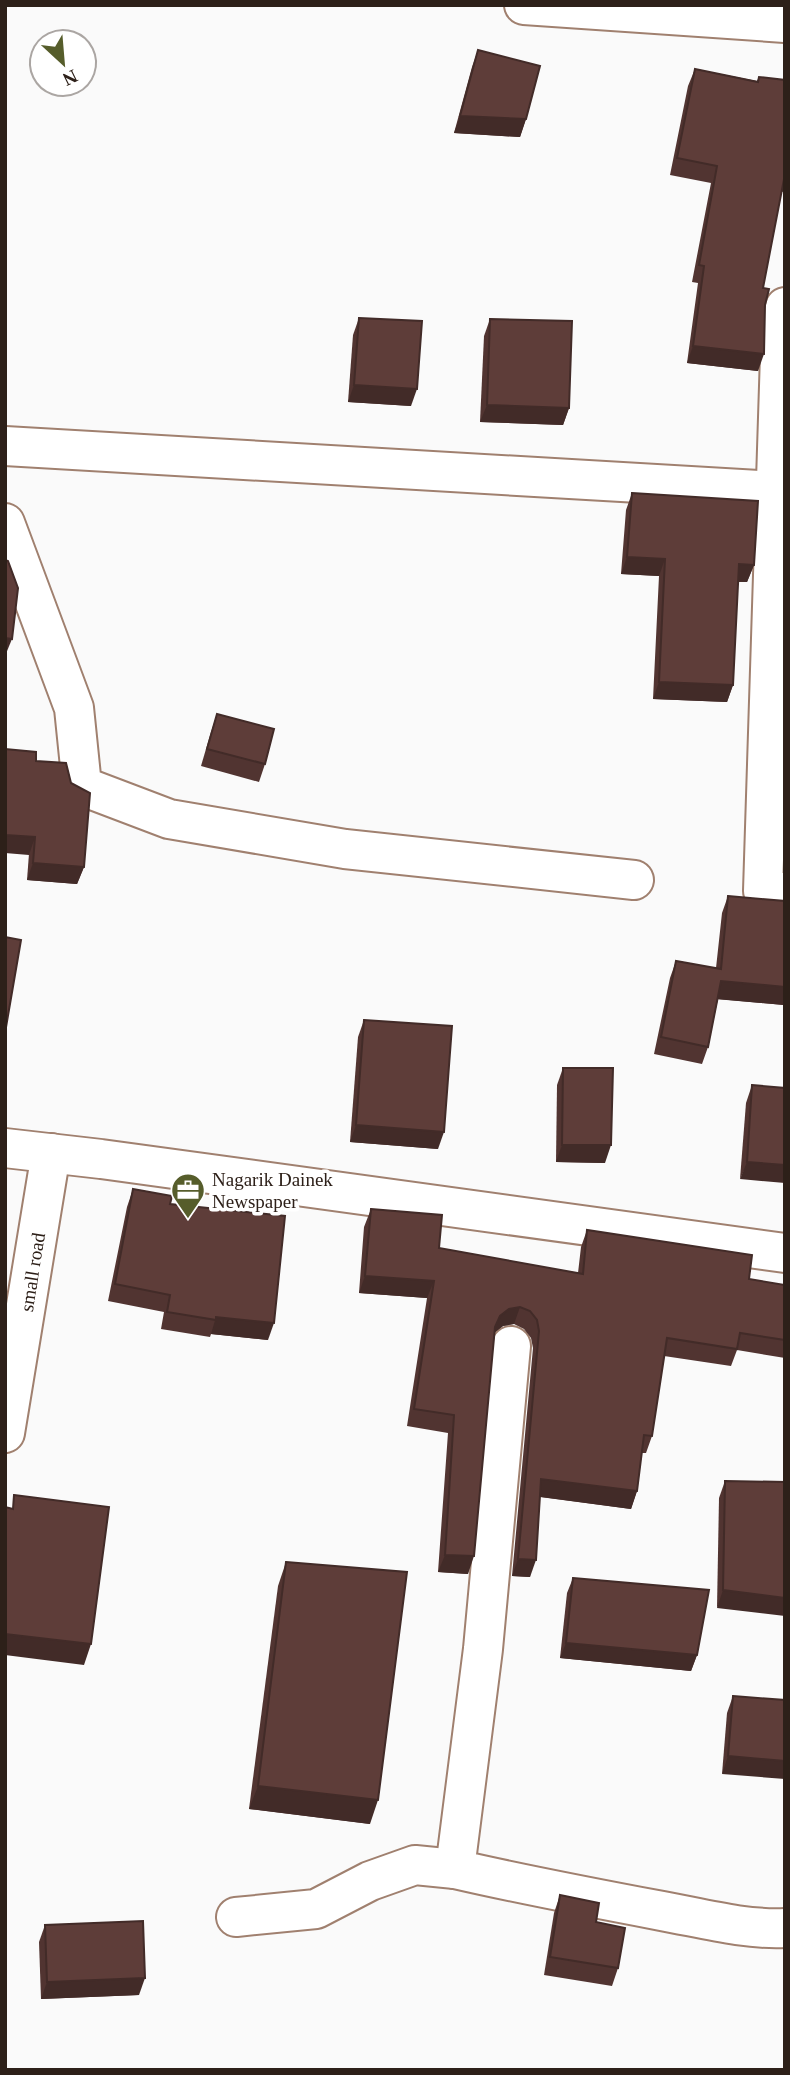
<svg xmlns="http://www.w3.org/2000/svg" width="790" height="2075" font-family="Georgia,serif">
<rect width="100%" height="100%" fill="#fafafa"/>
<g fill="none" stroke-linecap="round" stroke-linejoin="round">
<g stroke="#a0806f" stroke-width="42">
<g id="minor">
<path d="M 524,5 L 785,23"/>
<path d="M 785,307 L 781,323 L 763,891 L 785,892"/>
<path d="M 5,446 L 776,491"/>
<path d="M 5,523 L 74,708 L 82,786 L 169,819 L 345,849 L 634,880"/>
<path d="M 5,1148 L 101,1159 L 785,1253"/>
<path d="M 511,1346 L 483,1649 L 455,1869 C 524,1885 593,1898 662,1911 C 701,1918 745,1930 785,1928"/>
<path d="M 5,1433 L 51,1153"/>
<path d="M 236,1917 L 316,1909 L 370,1881 L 415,1865 L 455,1869"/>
</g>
</g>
<use href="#minor" stroke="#fff" stroke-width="38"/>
</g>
<g fill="#513431">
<path d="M 478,50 L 526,119 L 520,137 L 454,133 L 472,67 Z"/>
<path d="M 695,69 L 757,81 L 759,77 L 785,80 L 785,192 L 781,191 L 763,288 L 765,305 L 758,371 L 687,363 L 698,283 L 692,282 L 711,183 L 670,175 L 688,86 Z"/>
<path d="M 359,318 L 411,406 L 348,402 L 353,335 Z"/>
<path d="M 490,319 L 569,408 L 563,425 L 480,422 L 484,336 Z"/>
<path d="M 632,493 L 754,565 L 747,582 L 738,582 L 733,685 L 727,702 L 653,699 L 659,576 L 621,574 L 626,510 Z"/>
<path d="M 217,714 L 265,764 L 259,782 L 201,766 L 211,732 Z"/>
<path d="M 36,761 L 84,867 L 77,884 L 27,880 Z"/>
<path d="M 728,896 L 785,901 L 785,1002 L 784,1005 L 718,999 L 708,1047 L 702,1064 L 654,1054 L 670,978 L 676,961 L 716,968 L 722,913 Z"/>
<path d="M 364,1020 L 438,1149 L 350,1142 L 358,1037 Z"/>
<path d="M 563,1068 L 605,1163 L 556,1162 L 557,1085 Z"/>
<path d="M 752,1085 L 785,1088 L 740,1179 L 746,1103 Z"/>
<path d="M 133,1189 L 170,1204 L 268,1340 L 211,1334 L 210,1337 L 161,1329 L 164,1312 L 108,1301 L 127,1207 Z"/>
<path d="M 371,1209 L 439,1248 L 578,1273 L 581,1247 L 587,1230 L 749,1279 L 785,1285 L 785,1358 L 737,1350 L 731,1366 L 664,1356 L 652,1436 L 646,1453 L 642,1453 L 637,1491 L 631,1509 L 540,1497 L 530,1577 L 512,1576 L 533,1348 L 531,1338 L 524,1329 L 514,1324 L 503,1326 L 495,1332 L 468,1574 L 438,1572 L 448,1433 L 407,1426 L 427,1298 L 359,1293 L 364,1227 Z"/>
<path d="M 725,1481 L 785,1482 L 717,1608 L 719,1498 Z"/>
<path d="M 286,1562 L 370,1824 L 249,1809 L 278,1586 Z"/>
<path d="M 573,1578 L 697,1655 L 691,1671 L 560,1658 L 567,1593 Z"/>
<path d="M 733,1696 L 785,1700 L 722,1774 L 727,1713 Z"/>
<path d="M 560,1895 L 618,1968 L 612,1986 L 544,1975 L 554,1913 Z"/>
<path d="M 45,1925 L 139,1995 L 41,1999 L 39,1942 Z"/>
</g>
<g fill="#422b28">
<path d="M 460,116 L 526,119 L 520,137 L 454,133 Z"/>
<path d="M 784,173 L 785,192 L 778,191 Z"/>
<path d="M 693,346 L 764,354 L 758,371 L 687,363 Z"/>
<path d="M 354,385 L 417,389 L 411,406 L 348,402 Z"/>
<path d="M 487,405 L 569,408 L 563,425 L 480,422 Z"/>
<path d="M 627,557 L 665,559 L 659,576 L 621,574 Z"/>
<path d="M 739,564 L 754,565 L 747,582 L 732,581 Z"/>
<path d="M 5,638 L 12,639 L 5,656 Z"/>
<path d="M 659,682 L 733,685 L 727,702 L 653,699 Z"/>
<path d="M 5,835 L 35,837 L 29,855 L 5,853 Z"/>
<path d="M 33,863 L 84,867 L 77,884 L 27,880 Z"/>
<path d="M 721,981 L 785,987 L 785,1002 L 784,1005 L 715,999 Z"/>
<path d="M 356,1125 L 444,1132 L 438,1149 L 350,1142 Z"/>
<path d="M 562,1145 L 611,1145 L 605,1163 L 556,1162 Z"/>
<path d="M 747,1162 L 785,1165 L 785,1183 L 740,1179 Z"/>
<path d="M 365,1276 L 434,1281 L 427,1298 L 359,1293 Z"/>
<path d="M 520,1307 L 514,1324 L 503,1326 L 494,1333 L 500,1316 L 509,1309 Z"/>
<path d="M 216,1317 L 274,1323 L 268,1340 L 211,1334 Z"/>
<path d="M 541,1479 L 637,1491 L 631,1509 L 534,1496 Z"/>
<path d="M 445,1555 L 474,1556 L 468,1574 L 438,1572 Z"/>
<path d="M 518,1559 L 536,1560 L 530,1577 L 512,1576 Z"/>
<path d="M 723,1590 L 785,1598 L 785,1616 L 717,1608 Z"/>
<path d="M 5,1634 L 91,1644 L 84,1665 L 5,1655 Z"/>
<path d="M 566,1643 L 697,1655 L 691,1671 L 560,1658 Z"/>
<path d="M 728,1756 L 785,1761 L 785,1779 L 722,1774 Z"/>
<path d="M 258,1786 L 378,1800 L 370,1824 L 249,1809 Z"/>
<path d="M 145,1978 L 139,1995 L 41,1999 L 47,1982 Z"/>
</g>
<g fill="#5e3d39" stroke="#422b28" stroke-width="2">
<path d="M 478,50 L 540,66 L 526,119 L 460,116 Z"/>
<path d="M 695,69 L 758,82 L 759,77 L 785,80 L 785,174 L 763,288 L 769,289 L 765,305 L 764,354 L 693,346 L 704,266 L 699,265 L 717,166 L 677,158 Z"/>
<path d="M 359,318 L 422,321 L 417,389 L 354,385 Z"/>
<path d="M 490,319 L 572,321 L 569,408 L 487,405 Z"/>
<path d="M 632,493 L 758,501 L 754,565 L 739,564 L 733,685 L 659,682 L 665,559 L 627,557 Z"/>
<path d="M 5,560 L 8,561 L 18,588 L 12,639 L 5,638 Z"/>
<path d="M 217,714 L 274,729 L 265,764 L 207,749 Z"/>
<path d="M 5,749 L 36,752 L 36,761 L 66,763 L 71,783 L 90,793 L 84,867 L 33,863 L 35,837 L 5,835 Z"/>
<path d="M 728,896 L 785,901 L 785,987 L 721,981 L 708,1047 L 661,1037 L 676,961 L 721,969 Z"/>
<path d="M 5,937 L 21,940 L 5,1033 Z"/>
<path d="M 364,1020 L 452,1026 L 444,1132 L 356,1125 Z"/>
<path d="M 563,1068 L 613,1068 L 611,1145 L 562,1145 Z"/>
<path d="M 752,1085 L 785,1088 L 785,1165 L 747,1162 Z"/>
<path d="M 133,1189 L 172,1196 L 170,1204 L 285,1216 L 274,1323 L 216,1317 L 216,1320 L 167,1312 L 170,1295 L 115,1284 Z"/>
<path d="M 371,1209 L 442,1215 L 439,1248 L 583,1274 L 587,1230 L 752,1255 L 749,1279 L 785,1285 L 785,1340 L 740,1333 L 737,1349 L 667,1338 L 652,1436 L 644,1435 L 637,1491 L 541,1479 L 536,1560 L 518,1559 L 539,1331 L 537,1320 L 530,1311 L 520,1307 L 509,1309 L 500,1316 L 495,1327 L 474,1556 L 445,1555 L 454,1415 L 414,1409 L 434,1281 L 365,1276 Z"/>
<path d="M 725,1481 L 785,1482 L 785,1598 L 723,1590 Z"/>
<path d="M 14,1495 L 109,1507 L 91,1644 L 5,1634 L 5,1507 L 13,1509 Z"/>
<path d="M 286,1562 L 407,1572 L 378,1800 L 258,1786 Z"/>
<path d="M 573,1578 L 709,1590 L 697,1655 L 566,1643 Z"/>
<path d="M 733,1696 L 785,1700 L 785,1761 L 728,1756 Z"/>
<path d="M 560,1895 L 599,1903 L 596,1922 L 625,1928 L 618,1968 L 550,1957 Z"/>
<path d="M 143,1921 L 145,1978 L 47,1982 L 45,1925 Z"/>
</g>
<defs>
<g id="office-pin" transform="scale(1.75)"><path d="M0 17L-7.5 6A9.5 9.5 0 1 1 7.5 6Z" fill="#565d2b" stroke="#fff"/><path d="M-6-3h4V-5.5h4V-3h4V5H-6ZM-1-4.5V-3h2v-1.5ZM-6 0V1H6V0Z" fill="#fff"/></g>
</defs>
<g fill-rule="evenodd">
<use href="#office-pin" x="188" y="1190"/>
</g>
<g text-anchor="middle" stroke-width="7" stroke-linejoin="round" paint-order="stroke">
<g font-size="19" fill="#2d2019" stroke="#fff" text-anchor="start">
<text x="212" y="1186">Nagarik Dainek<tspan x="212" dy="22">Newspaper</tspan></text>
</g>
<g font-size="19" fill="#2d2019" stroke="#fff">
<text transform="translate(32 1272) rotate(-81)" y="7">small road</text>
</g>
</g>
<rect width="790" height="2075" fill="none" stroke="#2d2019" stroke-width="14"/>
<g transform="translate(63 63) rotate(154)"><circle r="33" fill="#ffffff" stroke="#aba6a3" stroke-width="2"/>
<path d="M0-5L12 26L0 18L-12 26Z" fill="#565d2b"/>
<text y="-10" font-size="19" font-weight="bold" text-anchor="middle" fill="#2d2019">N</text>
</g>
</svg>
